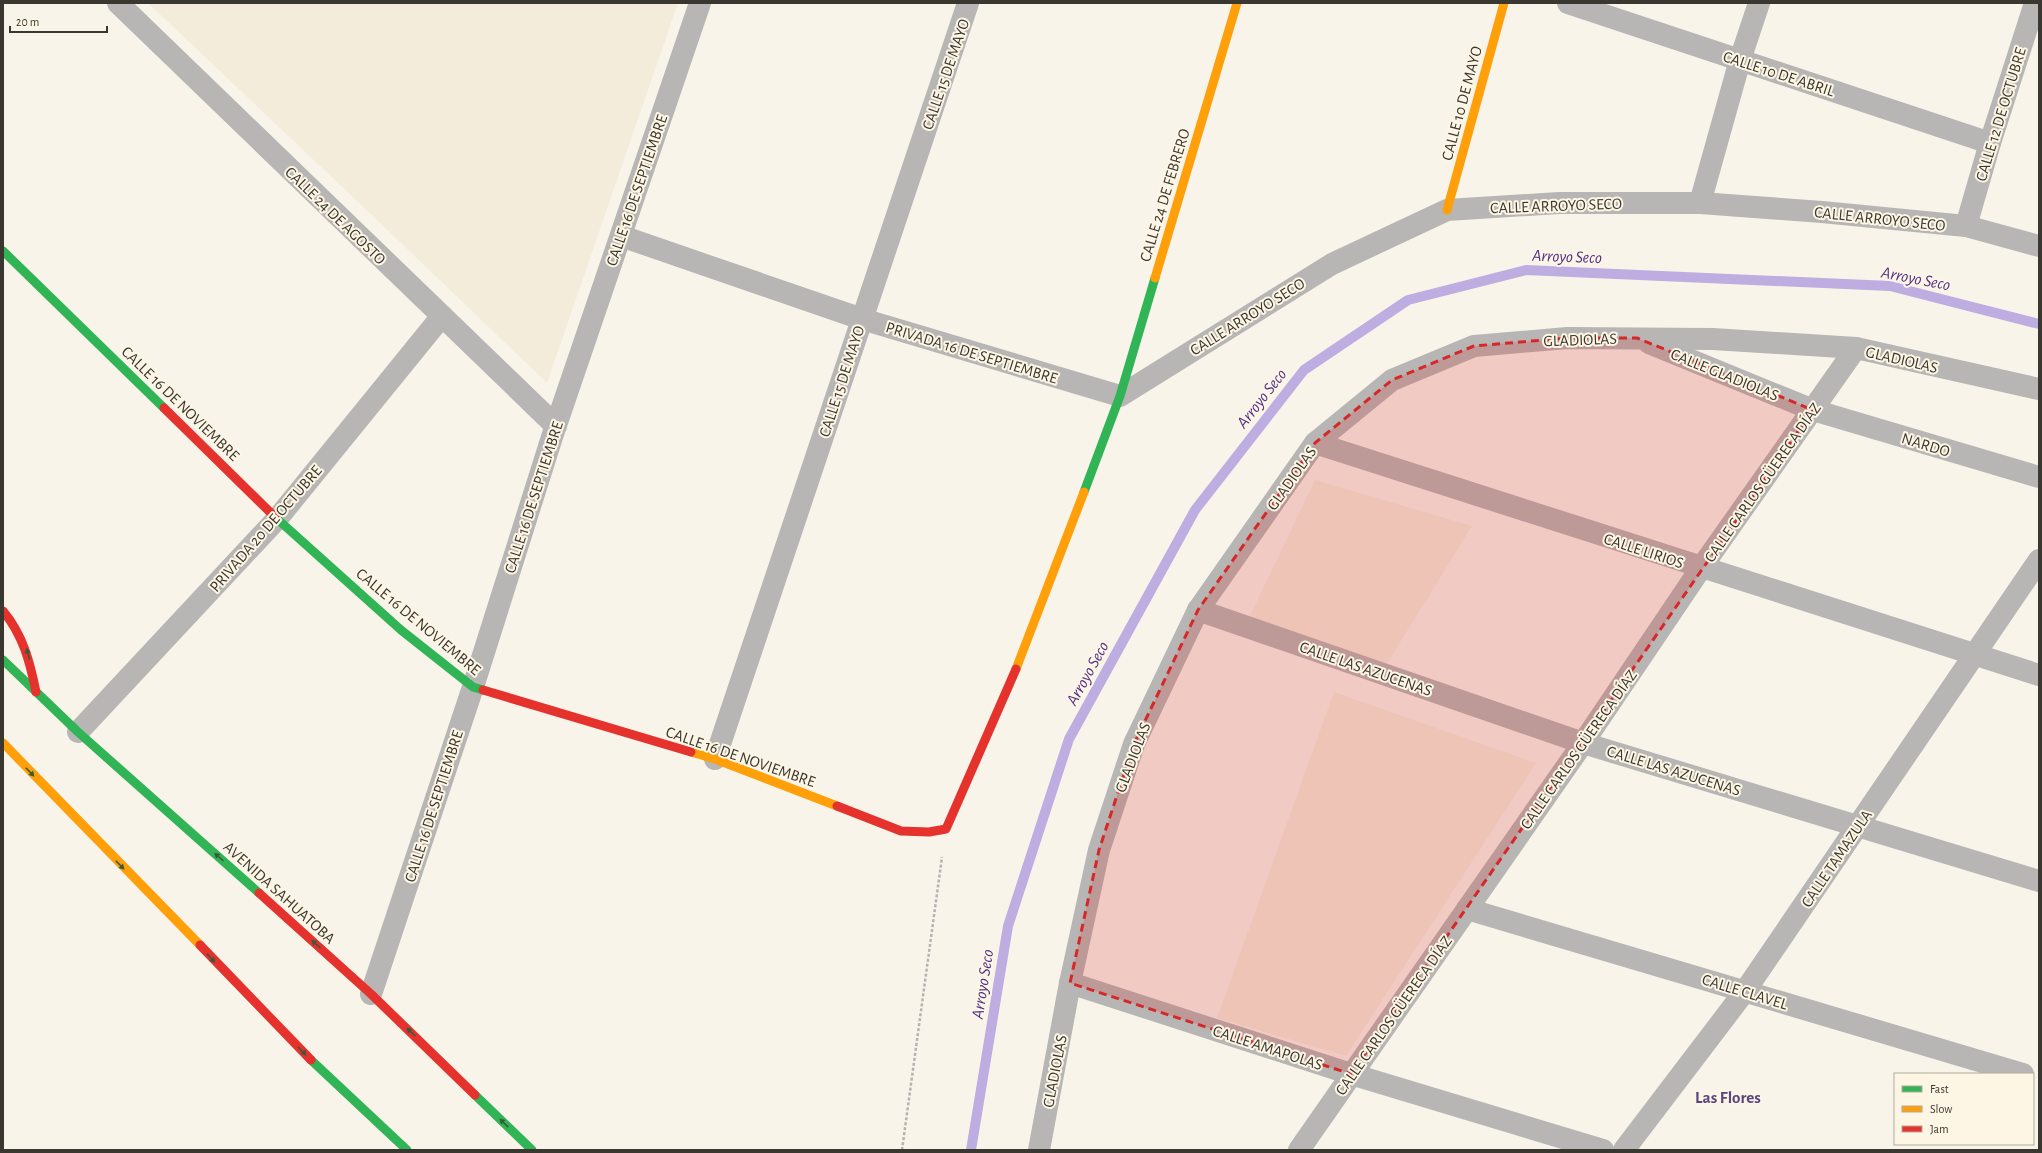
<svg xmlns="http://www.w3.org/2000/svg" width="2042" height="1153" font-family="'Alegreya Sans',sans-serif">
<rect width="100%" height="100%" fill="#f8f4ea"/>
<g fill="#f3ecda">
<path d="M 148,3 L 678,3 L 547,383 L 376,219 Z"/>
<path d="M 1315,480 L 1472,526 L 1383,670 L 1247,622 Z"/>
<path d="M 1334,692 L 1536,763 L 1346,1056 L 1217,1018 Z"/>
</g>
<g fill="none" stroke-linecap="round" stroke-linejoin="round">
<path stroke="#bdade1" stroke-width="10" d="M 971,1150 L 1008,926 L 1069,739 L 1195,510 L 1304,370 L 1408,300 L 1526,270 L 1890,286 L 2039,324"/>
<path stroke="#b5b3b0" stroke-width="2.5" stroke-dasharray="3 2" stroke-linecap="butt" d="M 902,1150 L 942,857"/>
<g stroke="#b7b6b4" stroke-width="22">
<path d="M 118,3 L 556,426"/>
<path d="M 1568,3 L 1990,143"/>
<path d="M 1700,203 L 1740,60 L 1759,3"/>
<path d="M 1966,226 L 1990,143 L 2035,3"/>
<path d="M 621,236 L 862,319 L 1120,396 L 1332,264 L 1447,210 L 1559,203 L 1700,203 L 1822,212 L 1966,226 L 2039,246"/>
<path d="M 1649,343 L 1813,410 L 2039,477"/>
<path d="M 1315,443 L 2039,675"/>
<path d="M 1198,610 L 1583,743 L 2039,881"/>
<path d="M 78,732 L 277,519 L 442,316"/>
<path d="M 715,759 L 968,3"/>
<path d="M 1467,909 L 2023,1074"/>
<path d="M 1070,983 L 1351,1074 L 1603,1150"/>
<path d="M 371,994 L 473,687 L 552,437 L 700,3"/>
<path d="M 1039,1150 L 1070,983 L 1099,850 L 1134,744 L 1198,610 L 1315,443 L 1392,380 L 1474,346 L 1567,338 L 1713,339 L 1856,348 L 2039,389"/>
<path d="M 1299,1150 L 1583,743 L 1701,568 L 1856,348"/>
<path d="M 1624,1150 L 1745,991 L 2039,560"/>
</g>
<g stroke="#30b455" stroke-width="9">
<path d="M 3,251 L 164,408"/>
<path d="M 1084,492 L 1120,396 L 1155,278"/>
<path d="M 275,517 L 401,630 L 473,687 L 483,690"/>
<path d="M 3,660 L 78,732 L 259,893"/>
<path d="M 311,1060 L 407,1150"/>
<path d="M 475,1095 L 532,1150"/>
</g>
<g stroke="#ff9f0a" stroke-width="9">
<path d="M 1447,210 L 1504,3"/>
<path d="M 1155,278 L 1237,3"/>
<path d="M 1016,669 L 1084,492"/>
<path d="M 3,743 L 200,945"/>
<path d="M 691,752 L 715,759 L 837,806"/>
</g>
<g stroke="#e5322d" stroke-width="9">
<path d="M 164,408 L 275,517"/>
<path d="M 3,611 C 23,635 30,662 36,692"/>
<path d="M 483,690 L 691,752"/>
<path d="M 837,806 L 901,831 L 929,832 L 946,829 L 1016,669"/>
<path d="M 259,893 L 371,994 L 475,1095"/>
<path d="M 200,945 L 311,1060"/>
</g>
</g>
<defs><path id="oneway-solid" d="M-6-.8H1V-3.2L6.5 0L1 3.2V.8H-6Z"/></defs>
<g fill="#375c3b">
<use href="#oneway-solid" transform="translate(28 654) rotate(-104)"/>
<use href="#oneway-solid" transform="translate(30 772) rotate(46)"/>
<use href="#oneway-solid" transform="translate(219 857) rotate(-138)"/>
<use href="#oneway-solid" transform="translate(120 865) rotate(46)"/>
<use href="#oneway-solid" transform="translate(316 944) rotate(-138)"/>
<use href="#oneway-solid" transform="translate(211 958) rotate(46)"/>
<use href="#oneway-solid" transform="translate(411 1032) rotate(-136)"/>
<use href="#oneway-solid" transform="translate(302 1051) rotate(46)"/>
<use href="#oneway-solid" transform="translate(504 1123) rotate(-136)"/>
</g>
<path fill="#d62828" fill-opacity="0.2" stroke="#d62828" stroke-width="3" stroke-dasharray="8 5" stroke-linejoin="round" d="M 1567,338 L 1637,338 L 1813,410 L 1351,1074 L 1070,983 L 1099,850 L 1134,744 L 1198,610 L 1315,443 L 1392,380 L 1474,346 Z"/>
<g text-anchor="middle" stroke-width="4" stroke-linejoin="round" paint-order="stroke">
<g font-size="16" fill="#3a3730" stroke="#fef6e4">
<text transform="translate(1779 73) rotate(18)" y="6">CALLE 10 DE ABRIL</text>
<text transform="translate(945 74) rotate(-71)" y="6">CALLE 15 DE MAYO</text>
<text transform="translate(1461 103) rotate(-75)" y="6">CALLE 10 DE MAYO</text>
<text transform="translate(2000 114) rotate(-73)" y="6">CALLE 12 DE OCTUBRE</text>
<text transform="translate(636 190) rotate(-71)" y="6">CALLE 16 DE SEPTIEMBRE</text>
<text transform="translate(1164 195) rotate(-73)" y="6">CALLE 24 DE FEBRERO</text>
<text transform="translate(1556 205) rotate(-2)" y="6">CALLE ARROYO SECO</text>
<text transform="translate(336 215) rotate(44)" y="6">CALLE 24 DE AGOSTO</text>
<text transform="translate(1880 218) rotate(6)" y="6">CALLE ARROYO SECO</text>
<text transform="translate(1247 316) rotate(-32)" y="6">CALLE ARROYO SECO</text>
<text transform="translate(1580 339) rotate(-2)" y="6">GLADIOLAS</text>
<text transform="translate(972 352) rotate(17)" y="6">PRIVADA 16 DE SEPTIEMBRE</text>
<text transform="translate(1902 359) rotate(13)" y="6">GLADIOLAS</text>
<text transform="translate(1725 374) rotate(22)" y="6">CALLE GLADIOLAS</text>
<text transform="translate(841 381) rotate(-72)" y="6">CALLE 15 DE MAYO</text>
<text transform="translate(181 403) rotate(44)" y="6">CALLE 16 DE NOVIEMBRE</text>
<text transform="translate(1926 444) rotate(17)" y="6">NARDO</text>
<text transform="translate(1291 478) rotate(-55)" y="6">GLADIOLAS</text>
<text transform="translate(1762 482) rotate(-55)" y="6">CALLE CARLOS GÜERECA DÍAZ</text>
<text transform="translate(533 497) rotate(-72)" y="6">CALLE 16 DE SEPTIEMBRE</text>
<text transform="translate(265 528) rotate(-49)" y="6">PRIVADA 20 DE OCTUBRE</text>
<text transform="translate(1644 550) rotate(18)" y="6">CALLE LIRIOS</text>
<text transform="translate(419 621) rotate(40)" y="6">CALLE 16 DE NOVIEMBRE</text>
<text transform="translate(1366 668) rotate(19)" y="6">CALLE LAS AZUCENAS</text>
<text transform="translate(1578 749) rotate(-55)" y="6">CALLE CARLOS GÜERECA DÍAZ</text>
<text transform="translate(741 756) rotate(19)" y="6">CALLE 16 DE NOVIEMBRE</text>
<text transform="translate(1132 757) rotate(-69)" y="6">GLADIOLAS</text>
<text transform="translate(1674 770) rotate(17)" y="6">CALLE LAS AZUCENAS</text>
<text transform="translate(433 806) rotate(-72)" y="6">CALLE 16 DE SEPTIEMBRE</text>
<text transform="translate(1836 858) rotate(-56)" y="6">CALLE TAMAZULA</text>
<text transform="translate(280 892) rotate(42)" y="6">AVENIDA SAHUATOBA</text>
<text transform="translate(1745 991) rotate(17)" y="6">CALLE CLAVEL</text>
<text transform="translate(1393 1015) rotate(-55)" y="6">CALLE CARLOS GÜERECA DÍAZ</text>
<text transform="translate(1268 1047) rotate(18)" y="6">CALLE AMAPOLAS</text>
<text transform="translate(1054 1071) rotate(-79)" y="6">GLADIOLAS</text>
</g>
<g font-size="17" font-style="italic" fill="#512f8b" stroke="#fef6e4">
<text transform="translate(1567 256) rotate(2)" y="6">Arroyo Seco</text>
<text transform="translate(1916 278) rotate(11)" y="6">Arroyo Seco</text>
<text transform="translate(1261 398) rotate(-52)" y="6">Arroyo Seco</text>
<text transform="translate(1087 673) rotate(-61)" y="6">Arroyo Seco</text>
<text transform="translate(982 984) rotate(-81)" y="6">Arroyo Seco</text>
</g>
<g font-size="17" font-weight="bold" fill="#584583" stroke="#fef6e4">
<text x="1728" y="1103">Las Flores</text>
</g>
</g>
<rect width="2042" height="1153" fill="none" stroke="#3a3730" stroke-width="8"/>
<rect x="1894" y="1073" width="140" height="72" fill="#fef6e4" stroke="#b0aa9c"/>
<rect x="1902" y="1086" width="20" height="6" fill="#30b455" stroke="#b0aa9c"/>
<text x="1930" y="1093" font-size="12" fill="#3a3730">Fast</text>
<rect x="1902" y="1106" width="20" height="6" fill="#ff9f0a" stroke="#b0aa9c"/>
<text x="1930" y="1113" font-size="12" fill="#3a3730">Slow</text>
<rect x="1902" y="1126" width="20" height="6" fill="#e5322d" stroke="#b0aa9c"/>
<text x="1930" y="1133" font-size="12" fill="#3a3730">Jam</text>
<path d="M10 26v6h97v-6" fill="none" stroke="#3a3730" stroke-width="2"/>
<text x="16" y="26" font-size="12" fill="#3a3730" stroke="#fef6e4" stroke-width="3" paint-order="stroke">20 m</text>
</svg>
